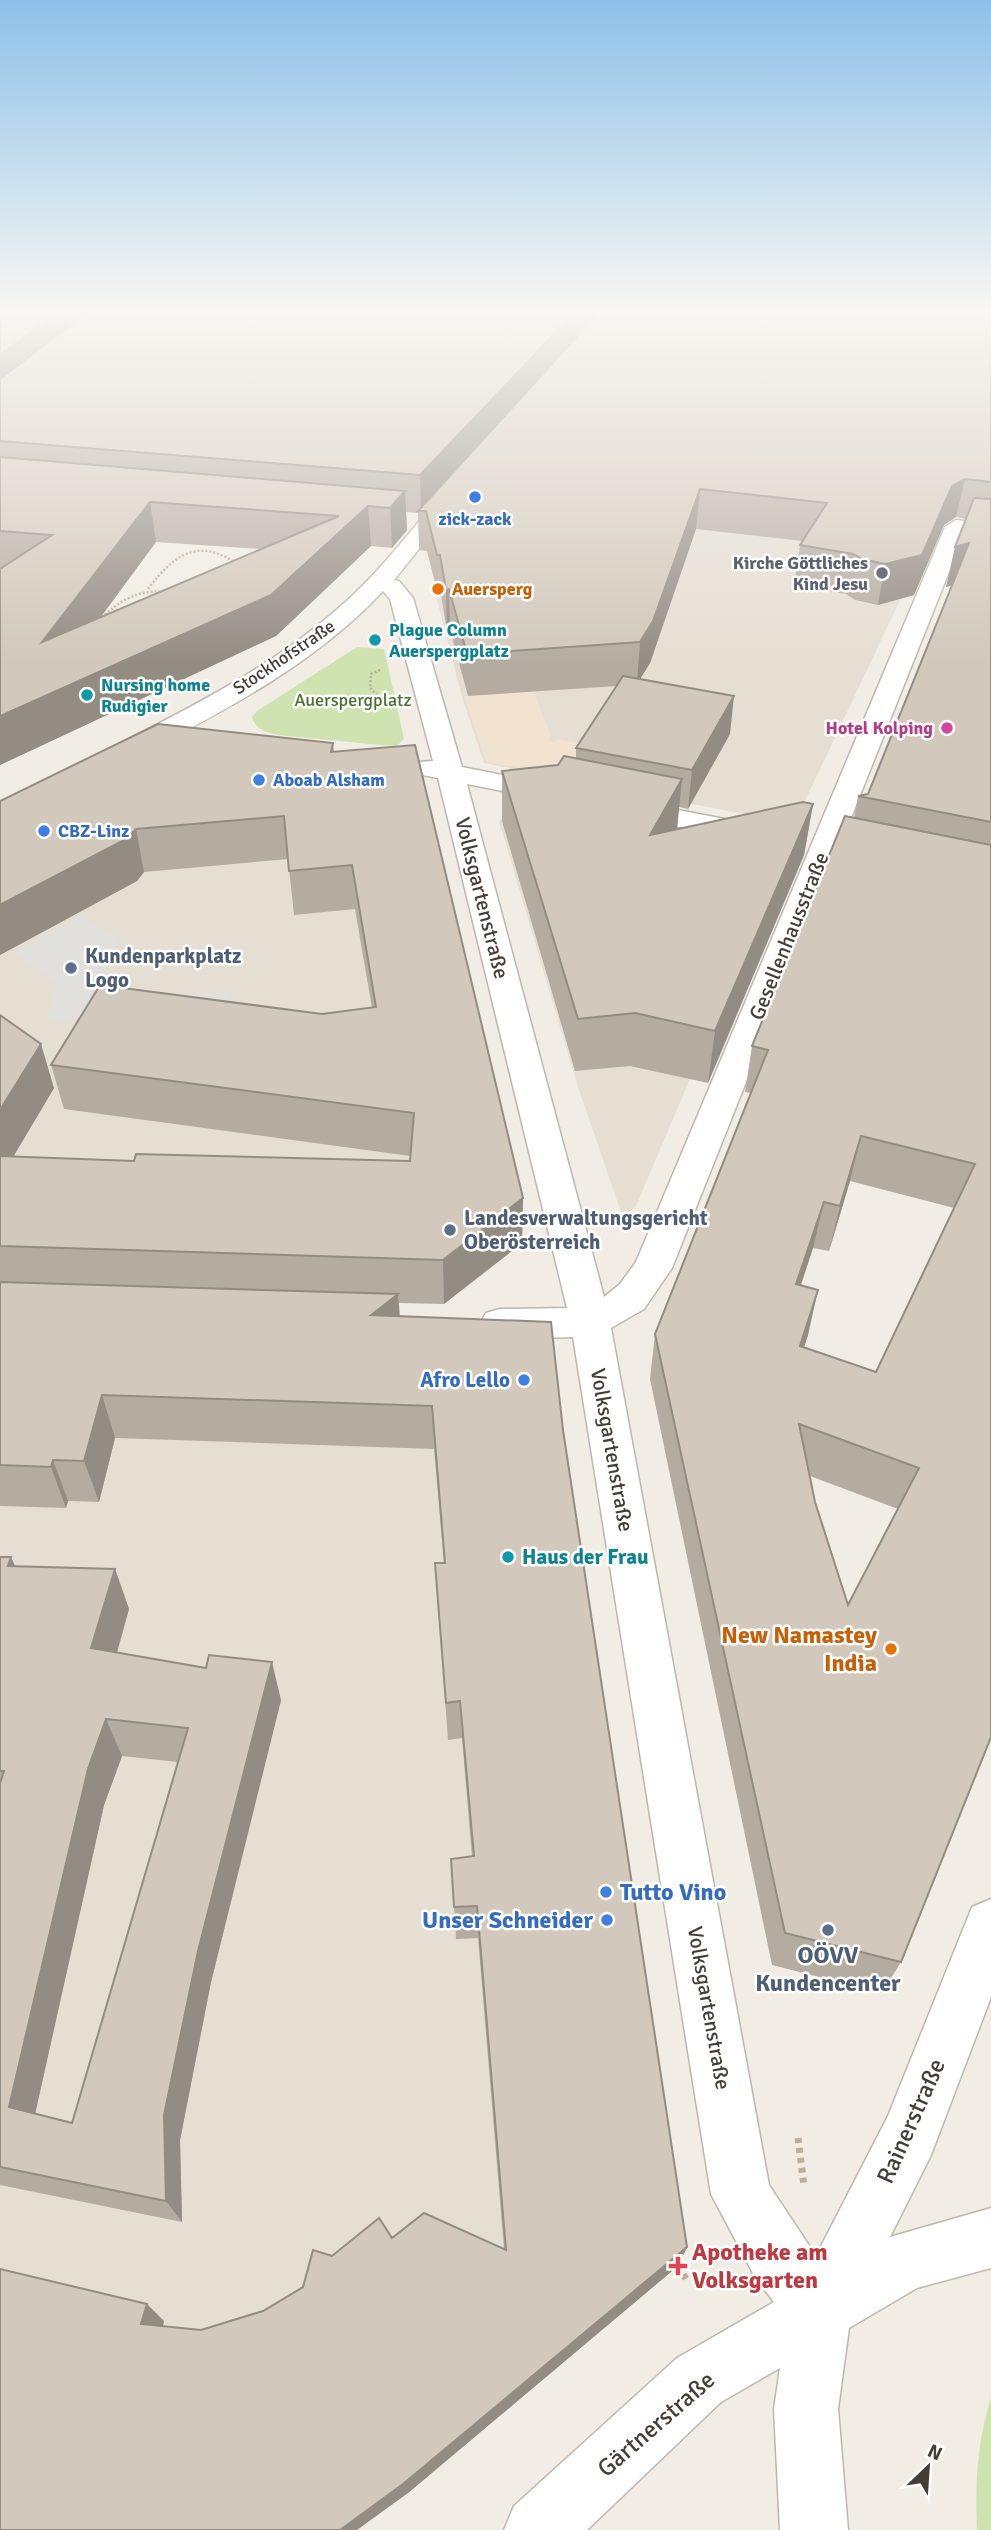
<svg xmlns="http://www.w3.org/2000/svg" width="991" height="2530" font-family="Signika,sans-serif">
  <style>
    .residential { fill: #e5ded3 }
    .commercial { fill: #f2e2d0 }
    .green { fill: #cee3af }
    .parking { fill: #e2e0dd }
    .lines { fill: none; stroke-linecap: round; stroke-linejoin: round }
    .minor-casing { stroke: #bfb7ab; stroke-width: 3 }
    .path-far1 { stroke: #bcaf9a; stroke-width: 2.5; stroke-dasharray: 2 2; stroke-linecap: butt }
    .path { stroke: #bcaf9a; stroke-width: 7; stroke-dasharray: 5 5; stroke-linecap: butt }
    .minor { fill: #fff; fill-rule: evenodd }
    .wall { fill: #b5aca1; fill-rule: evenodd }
    .shaded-wall { fill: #938c83 }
    .building { fill: #d2c8bb; stroke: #938c83; stroke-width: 2; fill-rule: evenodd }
    .shop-dot { fill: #3f7fe0; stroke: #fff; stroke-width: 2.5 }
    .worship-dot { fill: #6b7280; stroke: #fff; stroke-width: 2.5 }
    .food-dot { fill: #e8710a; stroke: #fff; stroke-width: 2.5 }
    .culture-dot { fill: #0f9aa8; stroke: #fff; stroke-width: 2.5 }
    .hotel-dot { fill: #d1479c; stroke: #fff; stroke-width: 2.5 }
    .service-dot { fill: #5c6f8a; stroke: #fff; stroke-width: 2.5 }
    .health-dot { fill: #e0444e; stroke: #fff; stroke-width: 2.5 }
    .labels { text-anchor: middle; stroke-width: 5; stroke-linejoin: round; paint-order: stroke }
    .far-shop-label { font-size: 18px; font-weight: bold; fill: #366cbe; stroke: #fff; text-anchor: start }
    .far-worship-label { font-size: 18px; font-weight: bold; fill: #5b616d; stroke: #fff; text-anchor: end }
    .far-food-label { font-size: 18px; font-weight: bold; fill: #c56008; stroke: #fff; text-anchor: start }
    .far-culture-label { font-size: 18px; font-weight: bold; fill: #0d838f; stroke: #fff; text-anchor: start }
    .far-street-label { font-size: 18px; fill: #433d35; stroke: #fff }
    .far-park-label { font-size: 18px; fill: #49702c; stroke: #fff }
    .far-hotel-label { font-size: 18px; font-weight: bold; fill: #b23c85; stroke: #fff; text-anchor: end }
    .street-label { font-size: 21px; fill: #433d35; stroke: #fff }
    .service-label { font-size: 21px; font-weight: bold; fill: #4e5e75; stroke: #fff; text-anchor: start }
    .shop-label { font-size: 21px; font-weight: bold; fill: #366cbe; stroke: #fff; text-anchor: end }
    .culture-label { font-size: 21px; font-weight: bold; fill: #0d838f; stroke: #fff; text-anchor: start }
    .near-food-label { font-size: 24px; font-weight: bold; fill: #c56008; stroke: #fff; text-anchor: end }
    .near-shop-label { font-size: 24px; font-weight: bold; fill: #366cbe; stroke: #fff; text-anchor: start }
    .near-service-label { font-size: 24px; font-weight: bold; fill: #4e5e75; stroke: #fff }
    .near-street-label { font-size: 24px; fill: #433d35; stroke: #fff }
    .near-health-label { font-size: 24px; font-weight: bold; fill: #be3a42; stroke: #fff; text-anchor: start }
  </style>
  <rect width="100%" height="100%" fill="#f1ede4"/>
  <g class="residential">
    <polygon points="484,481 918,530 901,598 794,824 484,763 462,697 436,596 434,552"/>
    <polygon points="418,787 522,1243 461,1291 0,1272 0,849"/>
    <polygon points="512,808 783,860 636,1206 630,1212 621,1212 578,1087 499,821"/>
    <polygon points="0,1345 549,1366 678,2266 407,2493 357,2530 0,2530"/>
  </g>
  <polygon class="commercial" points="534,691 551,737 548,741 554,742 557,739 599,747 578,780 486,762 464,696"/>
  <g class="green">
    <path d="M357,647l27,2 20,90 -6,6 -7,1 -114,-11c-11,-3 -22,-6 -25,-18l5,-6z"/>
    <path d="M991,2398v132h-14c-2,-46 0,-88 14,-132z"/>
  </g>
  <polygon class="parking" points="80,916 119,940 98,987 177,994 231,992 215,1040 46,1019 58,982 13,953"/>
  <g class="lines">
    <defs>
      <g id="minor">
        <path d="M452,488l11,6 -69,86 5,1 14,17 49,169 101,20 4,6 -4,6 -10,2 -86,-17 137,513 16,-13 16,-22 309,-735 11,-7 35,4v14l-27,-4 -292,734 -28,41 -33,19 158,857 47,71 72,-140 84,-209 19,-8v98l-60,158 -41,82 101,-29v60l-74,20 -68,40 -11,81 10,121h-68l-6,-121 6,-41 -59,34 -134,128h-83l10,-24 163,-148 97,-56 -19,-25 -44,-83 -138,-857 -73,2 -14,-4 -6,-11 6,-11 14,-4 67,-1 -129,-530 -21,-4 -4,-6 4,-6 16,-1 -43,-162 -7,-8c-67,72 -157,119 -244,164h-18l-4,-6 4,-6c77,-39 156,-80 221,-138 39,-34 70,-76 103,-115z"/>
        <polygon points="626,800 756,825 766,828 770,834 766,840 756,843 616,814 612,808 616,802"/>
      </g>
    </defs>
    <use href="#minor" class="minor-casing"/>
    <g class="path-far1">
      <path d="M148,589c25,-33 49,-53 89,-25"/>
      <path d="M99,620c19,-18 38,-31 65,-28"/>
      <polyline points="380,670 371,674 370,688 381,698 389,700"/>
    </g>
    <g class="path">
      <polyline points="798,2138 804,2186"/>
      <polyline points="678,2266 686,2279"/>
    </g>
    <use href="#minor" class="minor"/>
  </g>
  <g class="wall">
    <path d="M0,309h991v1428l-90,225 -19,31 -110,-28 -122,-586 5,-45 96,-241 -6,-1 7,-46 102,-228 4,-22 10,-2 84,-209 -6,2 20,-68 -10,-2 -12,8 -30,70 -36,10 -23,-5 -9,-6 -52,-8 6,-41 3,-4 -107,-12 -46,134 -10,16 90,55 -42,75 -9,-2 -2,22 136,-25 -9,51 -96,228 -78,-17 -55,5 -73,-250v-50l56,-6 18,-7v-10l41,-62 -149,10 -18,-66 -3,1 -6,-36h-3l-11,-44 -8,-1 -1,-37 -12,-1 1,18 -15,18 -21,-2 -95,90 -276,129zM156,542l104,7 -159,68zM850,1181l104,27 -78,164 -72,-25 4,-12 -7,-50 12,-37 16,3zM810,1476l88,33 -50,96 -33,-103z"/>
    <polygon points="333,743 334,752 523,1198 522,1243 444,1304 399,1303 400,1317 563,1430 687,2247 678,2266 408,2493 0,2530 164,2321 163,2326 201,2330 263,2311 303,2287 332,2256 392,2238 504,2249 478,1938 456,1939 451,1859 472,1857 462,1738 448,1740 435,1563 444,1563 434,1449 115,1438 99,1502 68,1501 66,1508 0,1506 0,1015 54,1088 13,1157 134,1161 410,1161 410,1156 64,1109 51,1065 322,1014 372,1008 355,909 294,915 288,859 144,872 137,881 0,955 0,801"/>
    <path d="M0,1557h11l4,10 100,2 14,40 -12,44 164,47 -70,282 -31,158 2,82 -182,-37zM122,1756l56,6 -106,361 -37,-9 69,-309z"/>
  </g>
  <g class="shaded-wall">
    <polygon points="63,309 114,309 0,397 0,355"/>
    <polygon points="578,309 608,309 421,511 420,475"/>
    <polygon points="965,479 956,517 944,525 914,595 878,605 885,564 952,486"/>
    <polygon points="700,489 696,529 650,663 637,684 640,642"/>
    <polygon points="405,491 407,530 392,548 390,508"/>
    <polygon points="150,502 156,542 51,684 42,642"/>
    <polygon points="368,506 371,546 276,636 0,765 0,716"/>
    <polygon points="969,543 959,583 946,587 955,547"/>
    <polygon points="449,589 450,630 447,631 446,590"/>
    <polygon points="734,696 730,734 688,809 692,770"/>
    <polygon points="682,779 677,829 650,835"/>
    <polygon points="813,804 804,855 708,1083 715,1031"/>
    <polygon points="136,829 144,872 137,881 0,955 0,905"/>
    <polygon points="41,1044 54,1088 0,1179 0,1110"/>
    <polygon points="861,1136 850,1181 829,1251 840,1206"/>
    <polygon points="523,1198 522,1243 444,1304 443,1260"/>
    <polygon points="824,1202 813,1248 786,1329 796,1284"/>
    <polygon points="818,1290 808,1335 790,1391 800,1346"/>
    <polygon points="398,1294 401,1338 371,1315"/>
    <polygon points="102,1395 115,1438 99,1502 84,1461"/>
    <polygon points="53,1460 68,1501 66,1508 51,1467"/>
    <polygon points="11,1557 29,1597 8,1566"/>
    <polygon points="115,1569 129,1609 107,1687 91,1648"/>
    <polygon points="272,1662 281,1700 211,1982 180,2140 182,2222 166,2201 164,2115 198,1951"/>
    <polygon points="106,1719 122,1756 104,1805 31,2132 9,2107 88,1769"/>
    <polygon points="687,2247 678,2266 408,2493 357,2530 340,2530"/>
    <polygon points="147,2304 164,2321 159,2340 141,2324"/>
  </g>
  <g class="building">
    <polygon points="0,309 63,309 0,355"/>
    <polygon points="92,309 578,309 420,475 0,441 0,379"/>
    <polygon points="602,309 991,309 991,482 965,479 952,486 922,555 885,564 862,559 853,554 800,545 827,503 700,489 653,621 640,642 467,654 449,589 446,590 440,555 437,555 426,511 418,511"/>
    <path d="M0,457l405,34 -15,17 -22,-2 -97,89 -271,121v-147l52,-34 -52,-4zM150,502l189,14 -297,126z"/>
    <polygon points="974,498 991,499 991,822 858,796 868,794 969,543 955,547"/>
    <polygon points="623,676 734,696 692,770 576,748"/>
    <polygon points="158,724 333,743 331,752 415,745 523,1198 443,1260 0,1246 0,1156 134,1161 136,1154 410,1161 414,1113 51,1065 100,985 322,1014 376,1007 352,865 289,871 284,816 136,829 128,838 0,905 0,801"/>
    <polygon points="564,756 682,779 650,835 803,802 813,804 715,1031 635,1013 578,1019 502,771 558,765"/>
    <path d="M845,816l146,29v892l-90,225 -116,-29 -130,-599 113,-284 -16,-4zM861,1136l114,28 -99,208 -76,-26 18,-56 -22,-6 28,-82 16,4zM799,1424l120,44 -71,137 -33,-103z"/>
    <polygon points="0,1015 41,1044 0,1110"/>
    <polygon points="0,1282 398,1294 371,1315 551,1322 563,1430 687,2247 403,2484 340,2530 0,2530 0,2269 147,2304 141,2324 201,2330 263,2311 303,2287 313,2250 332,2256 379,2218 392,2238 424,2213 506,2250 477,1906 454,1907 451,1859 474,1856 460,1701 446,1703 435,1563 445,1563 432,1406 102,1395 84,1461 53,1460 51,1467 0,1465"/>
    <path d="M0,1557h11l-3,9 107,3 -24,79 115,20 3,-13 63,7 -74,289 -34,164 2,86 -166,-34v-384l4,-12h-4zM106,1719l82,9 -116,395 -63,-16 79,-338z"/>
  </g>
  <linearGradient id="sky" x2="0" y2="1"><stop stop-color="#8dc0e9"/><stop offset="0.47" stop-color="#f9f7f3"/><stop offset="1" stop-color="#f9f7f3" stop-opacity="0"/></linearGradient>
  <rect width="991" height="663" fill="url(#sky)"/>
  <g class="shop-dot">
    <circle cx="475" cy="497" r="7"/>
    <circle cx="259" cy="780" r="7"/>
    <circle cx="44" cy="831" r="7"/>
    <circle cx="524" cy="1380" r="7"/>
    <circle cx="606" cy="1892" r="7"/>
    <circle cx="607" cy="1920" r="7"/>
  </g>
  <circle class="worship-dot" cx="882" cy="573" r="7"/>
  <g class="food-dot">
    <circle cx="438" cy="589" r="7"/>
    <circle cx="891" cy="1649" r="7"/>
  </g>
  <g class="culture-dot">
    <circle cx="375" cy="640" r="7"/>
    <circle cx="87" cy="695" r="7"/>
    <circle cx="508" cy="1557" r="7"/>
  </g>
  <circle class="hotel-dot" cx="947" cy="728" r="7"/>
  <g class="service-dot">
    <circle cx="71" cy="968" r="7"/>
    <circle cx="450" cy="1230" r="7"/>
    <circle cx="828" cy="1930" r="7"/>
  </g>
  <path class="health-dot" d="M674.5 2255.5h7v7h7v7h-7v7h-7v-7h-7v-7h7z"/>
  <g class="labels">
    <g class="far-shop-label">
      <text x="475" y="525" text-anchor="middle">zick-zack</text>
      <text x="273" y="786">Aboab Alsham</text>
      <text x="58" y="837">CBZ-Linz</text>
    </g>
    <g class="far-worship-label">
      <text x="868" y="569">Kirche Göttliches<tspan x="868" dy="21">Kind Jesu</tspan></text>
    </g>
    <g class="far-food-label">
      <text x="452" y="595">Auersperg</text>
    </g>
    <g class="far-culture-label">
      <text x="389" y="636">Plague Column<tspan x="389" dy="21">Auerspergplatz</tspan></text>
      <text x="101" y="691">Nursing home<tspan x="101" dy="21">Rudigier</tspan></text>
    </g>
    <g class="far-street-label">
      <text transform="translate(284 657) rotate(-34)" y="6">Stockhofstraße</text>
    </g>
    <g class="far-park-label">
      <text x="353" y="706">Auerspergplatz</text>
    </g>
    <g class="far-hotel-label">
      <text x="933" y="734">Hotel Kolping</text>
    </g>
    <g class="street-label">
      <text transform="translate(482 898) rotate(76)" y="7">Volksgartenstraße</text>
      <text transform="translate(789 936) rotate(-68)" y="7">Gesellenhausstraße</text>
      <text transform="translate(612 1450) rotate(80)" y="7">Volksgartenstraße</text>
      <text transform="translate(709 2008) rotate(80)" y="7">Volksgartenstraße</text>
    </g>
    <g class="service-label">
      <text x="85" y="963">Kundenparkplatz<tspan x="85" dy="24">Logo</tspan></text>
      <text x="464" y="1225">Landesverwaltungsgericht<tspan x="464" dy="24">Oberösterreich</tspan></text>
    </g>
    <g class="shop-label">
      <text x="510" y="1387">Afro Lello</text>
    </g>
    <g class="culture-label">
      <text x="522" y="1564">Haus der Frau</text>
    </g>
    <g class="near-food-label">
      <text x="877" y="1643">New Namastey<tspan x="877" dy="28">India</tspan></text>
    </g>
    <g class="near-shop-label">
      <text x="620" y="1900">Tutto Vino</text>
      <text x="593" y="1928" text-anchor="end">Unser Schneider</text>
    </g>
    <g class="near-service-label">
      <text x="828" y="1963">OÖVV<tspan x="828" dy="28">Kundencenter</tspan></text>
    </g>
    <g class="near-street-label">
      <text transform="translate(911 2121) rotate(-66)" y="8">Rainerstraße</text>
      <text transform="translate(656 2424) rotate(-41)" y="8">Gärtnerstraße</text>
    </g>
    <g class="near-health-label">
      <text x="692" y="2260">Apotheke am<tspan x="692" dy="28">Volksgarten</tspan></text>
    </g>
  </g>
  <g transform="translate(928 2467) rotate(25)" stroke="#ffffff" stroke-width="5" paint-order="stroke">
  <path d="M0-5L12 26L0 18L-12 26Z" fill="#433d35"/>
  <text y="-10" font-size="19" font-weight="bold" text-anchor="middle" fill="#433d35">N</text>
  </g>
</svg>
